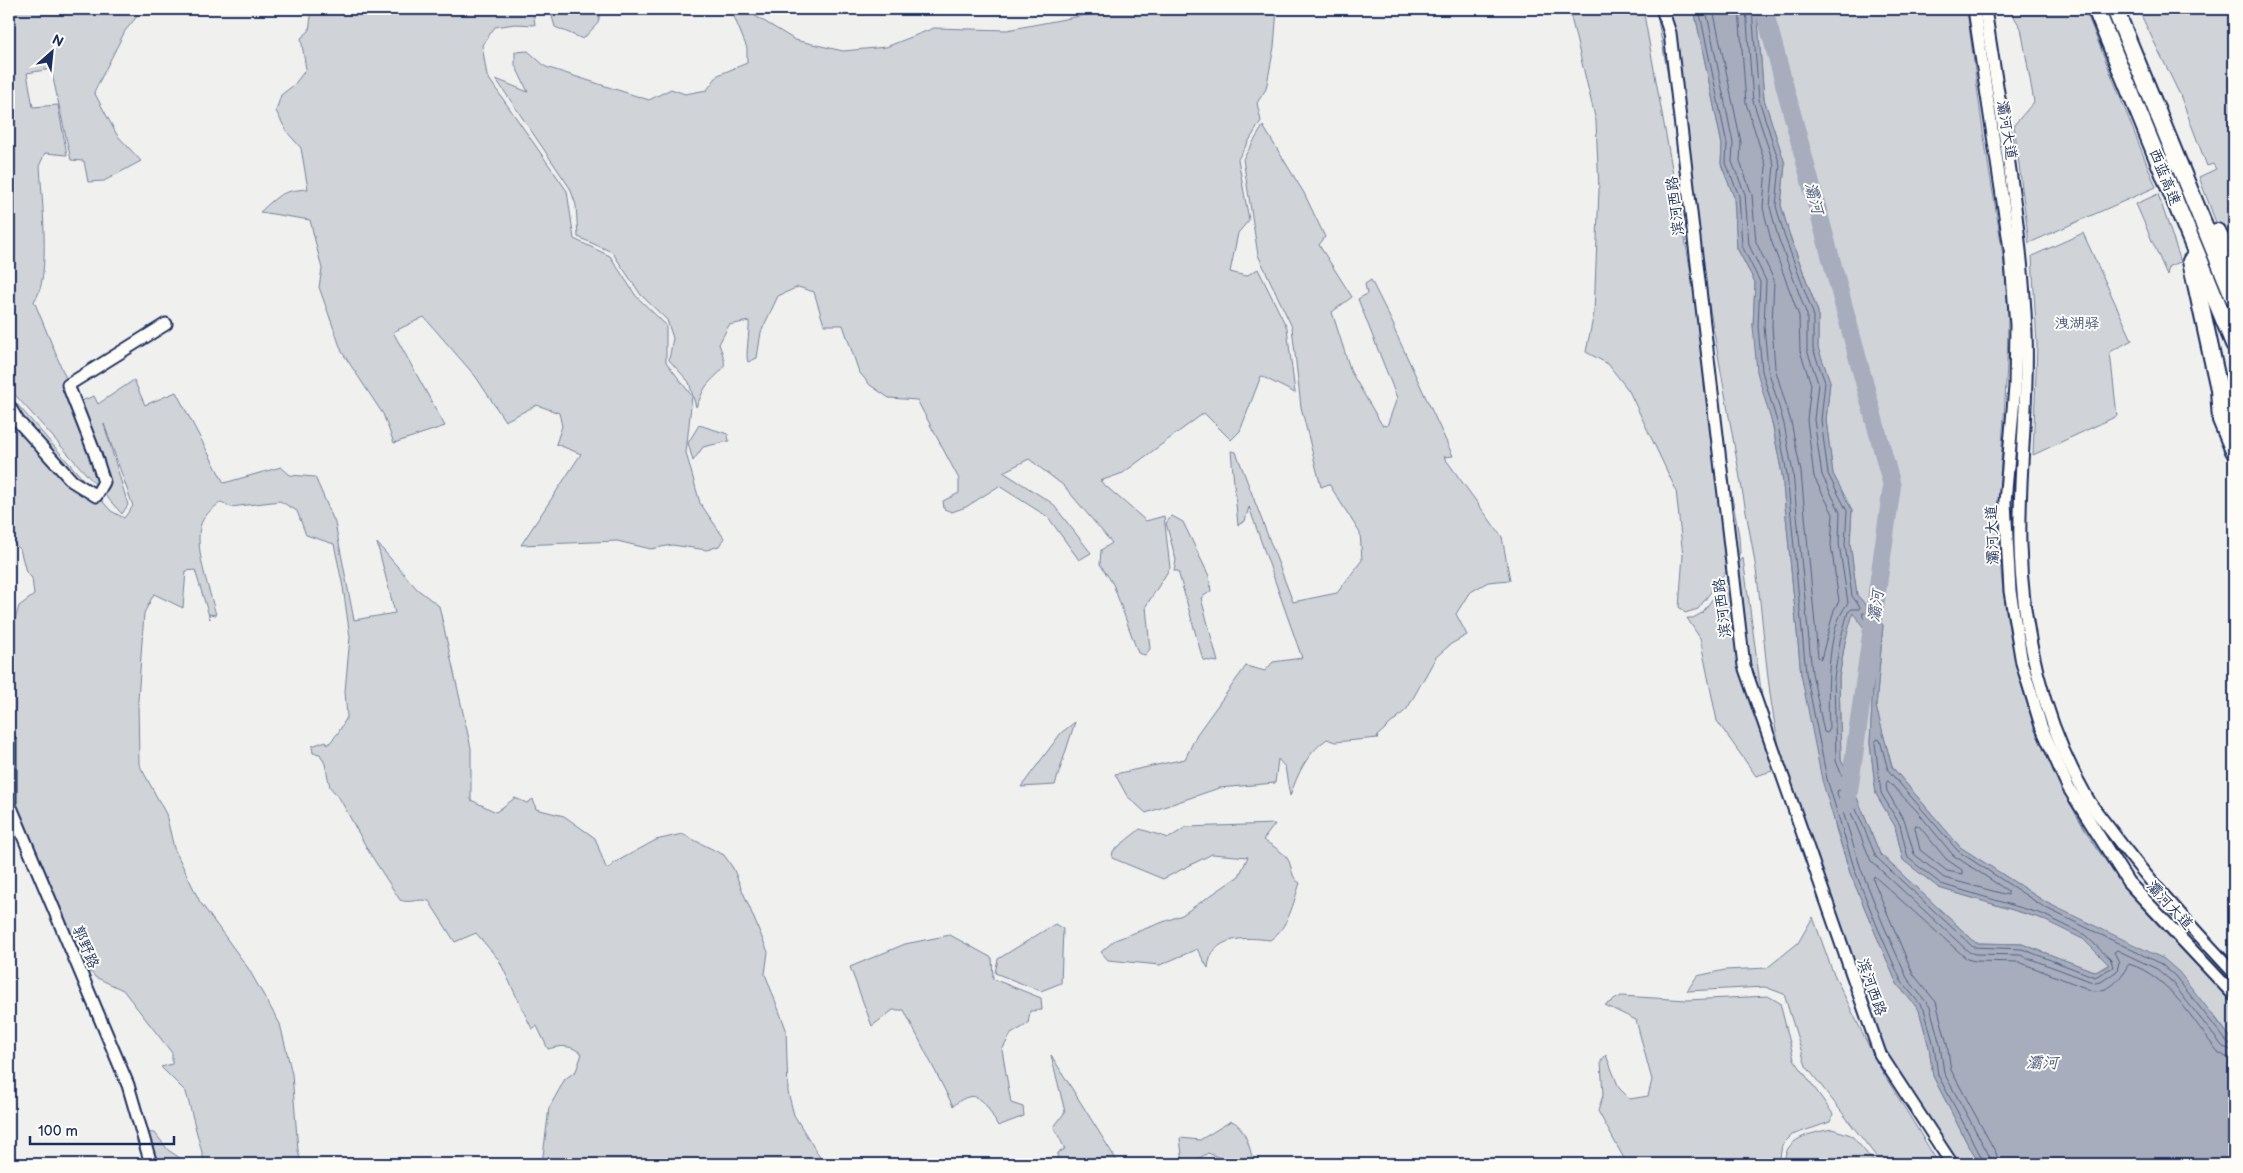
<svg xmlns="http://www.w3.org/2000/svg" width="2243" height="1173" font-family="'Balsamiq Sans','LXGW WenKai TC',sans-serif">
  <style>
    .green { fill: #d0d3d8; stroke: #76819b }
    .water { fill: #a7adbd; stroke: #6f7b97; fill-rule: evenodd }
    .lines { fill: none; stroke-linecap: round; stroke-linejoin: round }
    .shore { stroke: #536184; stroke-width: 1 }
    .river { stroke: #a7adbd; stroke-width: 18 }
    .minor-casing { stroke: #1b2f5e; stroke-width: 15 }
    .highway-casing { stroke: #1b2f5e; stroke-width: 20 }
    .minor { stroke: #fdfcf7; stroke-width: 11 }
    .highway { stroke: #fdfcf7; stroke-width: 16 }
    .labels { text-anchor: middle; stroke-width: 4; stroke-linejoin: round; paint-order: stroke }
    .street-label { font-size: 15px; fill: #1b2f5e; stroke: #fdfcf7 }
    .park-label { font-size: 15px; fill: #48587c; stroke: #fdfcf7 }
    .water-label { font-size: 16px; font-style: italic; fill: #4c5b7f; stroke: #fdfcf7 }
  </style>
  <rect width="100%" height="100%" fill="#f0f0ee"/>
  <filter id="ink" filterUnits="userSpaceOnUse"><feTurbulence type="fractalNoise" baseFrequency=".02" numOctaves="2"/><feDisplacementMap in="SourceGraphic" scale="10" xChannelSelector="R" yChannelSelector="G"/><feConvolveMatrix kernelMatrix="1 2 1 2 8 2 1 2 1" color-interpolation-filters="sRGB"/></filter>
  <g filter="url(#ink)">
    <g class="green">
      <path d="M9,9h134l-18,22 -31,61 23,43 24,26 -37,20 -16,1 -4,-21 -13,-1 -20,-91 -24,4 6,34 25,-2 9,50 -22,-2 -5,11c1,28 12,118 -6,137l42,102 18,-7 4,8 36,-24 11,25 31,-13 48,91 57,-16 9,8 25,2 20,46 19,97 41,-7 -18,-70 40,46 22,17 32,142v52l25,12 19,-14 12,5 6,-4 3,10 28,7 31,22 11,30 5,-1 3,-4 42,-23 26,-6 42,21 9,13 35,84 -3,22 21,55 2,63 6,23 30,49h-282l7,-56 16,-29 11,-8 6,-17c-11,-9 -20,-9 -34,-5l-11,-23 -5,3 -33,-69 -23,-27 -21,9 -26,-41c-11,-3 -19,3 -29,-1l-31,-48 -29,-53 -10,-12 -5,-23 -5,-10 -7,-1 -1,-7 14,-5 2,4 10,-12 9,-16 -2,-26 5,-54 -7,-50 -9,-43 -28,-9 -9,-24 -17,-10 -49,6 -10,-5c-9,7 -19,14 -21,26 -5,24 10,63 16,87l-7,-1 1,5 -15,-49 -9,1 -3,37 -29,-14 -10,19 -6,87 1,64 27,50 8,34 26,54 48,66 32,56 12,50 6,76 3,14h-96l-19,-72 -25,-25 11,-3v-11l-49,-63 -28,-13 -4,-5 -9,4 -73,-169v-167l10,-34 15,-11 -2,-17 -6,-6 -6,-23 -11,-11v-143l102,116 13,7 9,-12 -29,-82 24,81 -6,9 -113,-126z"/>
      <path d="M312,9h221l2,16 -20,-1 -20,3 -13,18 5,31 80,115 7,48 36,17 26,40 30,29v37l26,34 -6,57 14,50 24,35 -5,8 -12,4 -35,-5 -21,4 -34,-8 -96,4 60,-91 -25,-10 6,-18 -3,-13 -22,-8 -32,16 -29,-44 -52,-60 -31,15 52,94 -51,17 -11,-29 -41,-62 -23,-65 3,-18 -12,-49 -50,-8c20,-18 21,-21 48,-23l-7,-41 -14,-16 -11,-21 5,-16 13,-10 12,-16 -5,-31 8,-7z"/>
      <polygon points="550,9 584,9 592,11 601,9 598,23 583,39 555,27"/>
      <path d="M731,9h13l51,31 48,11 43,-4 48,-19 73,2 100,-19 -1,-2h171l-3,38 -8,42 -9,14 4,18 -23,38 11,61 -11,13 -8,39 16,4 12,-7 29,59 8,65 -34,-17 -21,55 -9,9 -27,-27 -81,60 -23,8 46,40 18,-5 6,52 -24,38 4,43 -5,6 -7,-2 -25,-69 -13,-20 1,-14 11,-7 -48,-57 -35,-27 -26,13 49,31 39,50 -12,7 -31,-43 -49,-31 -33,21 -14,5 -8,-3 -1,-8 16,-8v-14l-42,-79 -28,-2 -19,-13 -11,-13 -16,-47h-19l-10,-33 -16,-5 -20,9 -17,36 -4,26 -9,4c-3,-6 2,-30 1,-41l-20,4 -10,19c10,27 6,21 -12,41 -5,6 -7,15 -11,22l-7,-25 -20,-22 4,-22 -6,-18 -26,-25 -29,-43 -34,-15 -2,-32 -6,-17 -74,-109 32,13 -13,-27v-13l13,-1 18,16 103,33 22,-11 14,5 22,-4 11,-15 29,-12v-15z"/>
      <polygon points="1569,9 1643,9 1739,536 1740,553 1698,609 1685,613 1679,607 1683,556 1676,490 1629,391 1608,364 1586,352 1594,313 1599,190 1596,121"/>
      <path d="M1656,9h38l28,136 -1,19 13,33 3,51 18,34 -2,44 29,148 19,200 35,155 14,44 47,111 22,26 10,37 4,29 34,67 14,21h-26c-90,-128 -152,-285 -180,-439 -11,-59 -12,-121 -23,-180 -32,-179 -64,-358 -96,-536z"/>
      <path d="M1757,9h210c7,53 13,107 22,160 8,49 18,99 19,149 0,72 -9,143 -10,215 0,16 3,32 4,48 11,104 48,204 110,289 35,49 82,90 122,135v37l-21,-28 -110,-83 -56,-28 -87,-56 -68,-80 -16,-60 7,-82 -26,-30 -7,-52 2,-33 -19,-36 -7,-54 4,-38 -12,-34v-36l-29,-79 -8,-28 4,-41 -21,-65z"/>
      <polygon points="2009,9 2085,9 2156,187 2029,243 2014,125 2034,102 2021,28"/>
      <polygon points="2141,9 2234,9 2234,263 2227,252 2199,177 2216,169 2213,164 2207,166 2180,95 2141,15"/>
      <path d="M1263,126l41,67 21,44 -6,8 33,52 -20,15 19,60 31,53 5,1 10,-28 -39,-99 9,-5 -2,-10 6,-4 23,46v3l59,127 -9,1 58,80 8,43 -22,2 -19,11 -13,21 11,21 -16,9 -15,13 -29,52 -30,27 1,2 -43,4 -8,-3c-20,14 -29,34 -37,57l-5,-29 -7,-8 -3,24 -56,5 -73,25 -19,-17 -12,-22 70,-15 12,-25 49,-68 19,5 8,-9 29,-4 -53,-151 -4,14 -7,4 -7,-74 5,1 57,150 44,-9 25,-33 -2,-27 -31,-49 -8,3 -20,-80 -9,-80 -34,-72 -15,-96z"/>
      <polygon points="2158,194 2181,262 2169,266 2167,275 2136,204"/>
      <polygon points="2083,233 2132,340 2110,352 2117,416 2033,455 2037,345 2032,256"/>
      <polygon points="699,425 728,434 729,441 703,447 693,461 688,443"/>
      <polygon points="1172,516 1183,522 1209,576 1211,591 1201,598 1218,662 1203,660 1178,571 1174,571 1176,560 1166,523"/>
      <polygon points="1743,558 1772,771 1756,776 1717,721 1700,638 1687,618 1693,618 1702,613"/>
      <polygon points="1853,612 1875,643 1870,743 1876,794 1895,826 1903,860 1939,888 2040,918 2083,939 2109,964 2096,972 2022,944 1976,943 1880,854 1841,759 1839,678 1845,642"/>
      <polygon points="1075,722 1055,785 1021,787 1061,733"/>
      <path d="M1275,824l-12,16c8,5 18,10 24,18 6,8 3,20 13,25 -7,20 -11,44 -30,57 -25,-3 -59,-5 -62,28l-11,-19 -37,16 -52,-5 -7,-8 14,-12 67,-25 57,-39 9,-19 -36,-3 -49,25 -51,-21 1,-7 27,-22 29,9 17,-11z"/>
      <polygon points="1813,917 1832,970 1877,1063 1939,1164 1882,1164 1806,1066 1784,994 1765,987 1687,991 1697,976 1725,970 1767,968 1798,943"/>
      <polygon points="1055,924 1063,929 1061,983 1041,991 995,973 998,959"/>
      <path d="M950,935l42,23 1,21 48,19 1,12 -12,1 -2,13 -17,10 -9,16 9,53 12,4 1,9 -26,10c-12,-22 -20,-42 -45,-20l-49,-96h-11l-21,16 -22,-59 55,-23z"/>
      <polygon points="1621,996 1687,1000 1768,996 1780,1003 1794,1059 1833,1114 1830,1122 1792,1135 1782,1145 1779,1164 1627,1164 1598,1111 1603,1095 1601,1061 1606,1055 1619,1088 1630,1099 1648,1096 1652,1080 1636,1020 1605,1005"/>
      <polygon points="1051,1055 1119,1164 1056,1164 1058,1153 1065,1149 1054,1127 1065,1112"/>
      <path d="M1231,1121c13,3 21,31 22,43h-28l-5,-6 -12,-5 -19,11h-6l-3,-26 20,2z"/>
      <path d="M1832,1129l19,6 25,29h-91c-3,-26 27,-31 47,-35z"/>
      <polygon points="141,1132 155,1133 168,1150 189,1164 152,1164"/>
    </g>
    <path class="water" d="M1694,9h63l7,90 21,65 -4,41 8,29 29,78v36l12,33 -4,39 7,54 19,36 -2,33 7,52 26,30 -7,82 16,60 68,80 87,56 117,56 15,13 55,70v122h-253l-14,-21 -34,-67 -4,-29 -10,-37 -22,-26 -24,-56 -23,-55 -28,-93 -21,-106 -19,-200 -9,-47 -16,-55 -4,-46 2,-44 -18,-34 -3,-51 -13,-33 1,-19zM1853,613l22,30 -5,100 6,51 19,32 8,34 36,28 101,30 43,21 26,26 -13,7 -74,-28 -46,-1 -96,-89 -39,-95 -2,-81 6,-36z"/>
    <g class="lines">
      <g class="shore">
        <polyline points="1699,9 1727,144 1726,163 1739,196 1742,246 1760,282 1758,326 1762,371 1778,425 1787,474 1806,673 1827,779 1855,871 1877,926 1901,981 1924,1009 1934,1046 1938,1075 1985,1164"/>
        <path d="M1706,9l27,134 -1,19 13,32 4,51 17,36 -2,45 4,43 16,55 9,49 19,200 12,59 3,1 2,-2c-1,-35 -4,-101 19,-128l-9,-59 1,-32 -18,-37 -8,-55 4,-37 -11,-33v-35l-29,-78 -8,-30 4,-42 -21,-64 -7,-92"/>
        <polyline points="1713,9 1741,142 1740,161 1752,195 1756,242 1774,280 1772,326 1775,368 1791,422 1801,472 1818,657 1821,659 1834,610 1839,601 1831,545 1833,514 1814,477 1807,420 1811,384 1800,351 1799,316 1771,240 1763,208 1766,166 1746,103 1739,9"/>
        <polyline points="1752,9 1759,100 1780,165 1776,206 1784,235 1813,313 1813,349 1825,382 1821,420 1828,474 1847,511 1845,544 1852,596 1860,607 1859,609 1852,609 1848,612 1840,641 1834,678 1836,761 1876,857 1973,947 2022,949 2095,977 2113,967 2111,960 2085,935 2042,914 1941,884 1908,858 1900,825 1881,793 1875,743 1877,739 1880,740 1888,770 1958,851 2044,907 2161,964 2175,976 2228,1043 2234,1045"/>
        <polygon points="1863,613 1866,613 1878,626 1877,632 1873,632 1863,617"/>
        <polygon points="1888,781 1916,810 1953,855 2008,891 2008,895 1944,878 1914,854 1905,822 1887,791 1886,784"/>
        <polygon points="1916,825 1919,826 1946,859 1962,870 1962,874 1947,871 1920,850 1915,828"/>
        <polyline points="1991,1164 1990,1157 1944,1073 1940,1045 1930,1007 1907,978 1883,924 1861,869 1837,793 1838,790 1842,791 1871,861 1969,952 1975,954 2020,955 2095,983 2101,982 2117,971 2119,962 2114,952 2117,950 2157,969 2170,980 2223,1047 2234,1051"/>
        <path d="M1999,1164l-3,-11 -45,-83 -4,-26 -11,-42 -23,-28 -40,-95 1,-3 93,83 8,2 44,1 74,29c20,0 27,-13 36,-27 42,13 63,57 90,89l7,4 8,1"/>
      </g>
      <polyline class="river" points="1764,9 1892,486 1847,805"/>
      <defs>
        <g id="minor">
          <polyline points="1662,9 1670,33 1744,666 1880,1054 1952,1164"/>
          <polyline points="1974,9 2010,249 2016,325 2015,387 2005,502 2010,591 2022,663 2041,726 2068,787 2128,882 2234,995"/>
          <path d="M1985,9c16,107 37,215 41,324 3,71 -8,141 -6,212 2,85 23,175 65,249 7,14 18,26 27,38 37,50 80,95 122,141"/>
          <polyline points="9,406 18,421 72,481 96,496 104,482 95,454 68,385 166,324"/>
          <polyline points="9,740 10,741 10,805 128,1085 151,1164"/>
        </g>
        <g id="highway">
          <polyline points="2096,9 2234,344"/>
          <polyline points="2115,9 2234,298"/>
          <polyline points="2217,232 2234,263"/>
          <polyline points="2191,261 2219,389 2221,420 2234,451"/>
        </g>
      </defs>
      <use href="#minor" class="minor-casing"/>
      <use href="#highway" class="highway-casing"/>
      <use href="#minor" class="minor"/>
      <use href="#highway" class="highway"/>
    </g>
  </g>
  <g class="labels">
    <g class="street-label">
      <text transform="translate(2007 130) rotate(81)" y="5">灞河大道</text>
      <text transform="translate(2165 177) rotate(68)" y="5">西蓝高速</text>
      <text transform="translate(1675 206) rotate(-97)" y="5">滨河西路</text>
      <text transform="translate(1992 535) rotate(-92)" y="5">灞河大道</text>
      <text transform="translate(1722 608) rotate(-97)" y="5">滨河西路</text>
      <text transform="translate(2170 905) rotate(47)" y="5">灞河大道</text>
      <text transform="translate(86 947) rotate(67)" y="5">郭野路</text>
      <text transform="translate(1872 987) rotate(71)" y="5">滨河西路</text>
    </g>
    <g class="park-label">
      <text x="2077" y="328">洩湖驿</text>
    </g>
    <g class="water-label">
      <text transform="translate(1815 198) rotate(75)" y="6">灞河</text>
      <text transform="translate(1875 606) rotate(-82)" y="6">灞河</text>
      <text x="2042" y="1068">灞河</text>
    </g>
  </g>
  <rect width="2243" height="1173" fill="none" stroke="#fdfcf7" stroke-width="30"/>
  <rect x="15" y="15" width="2213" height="1143" fill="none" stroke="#1b2f5e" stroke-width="2" filter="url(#ink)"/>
  <g transform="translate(52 52) rotate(27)" stroke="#fdfcf7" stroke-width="4" paint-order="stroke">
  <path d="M0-4L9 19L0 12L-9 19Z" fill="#1b2f5e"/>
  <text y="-8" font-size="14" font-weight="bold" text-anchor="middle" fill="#1b2f5e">N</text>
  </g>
  <path d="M30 1136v8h144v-8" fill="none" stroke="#1b2f5e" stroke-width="2.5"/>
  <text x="38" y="1136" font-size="15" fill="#1b2f5e" stroke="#fdfcf7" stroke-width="4" paint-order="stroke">100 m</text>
</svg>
